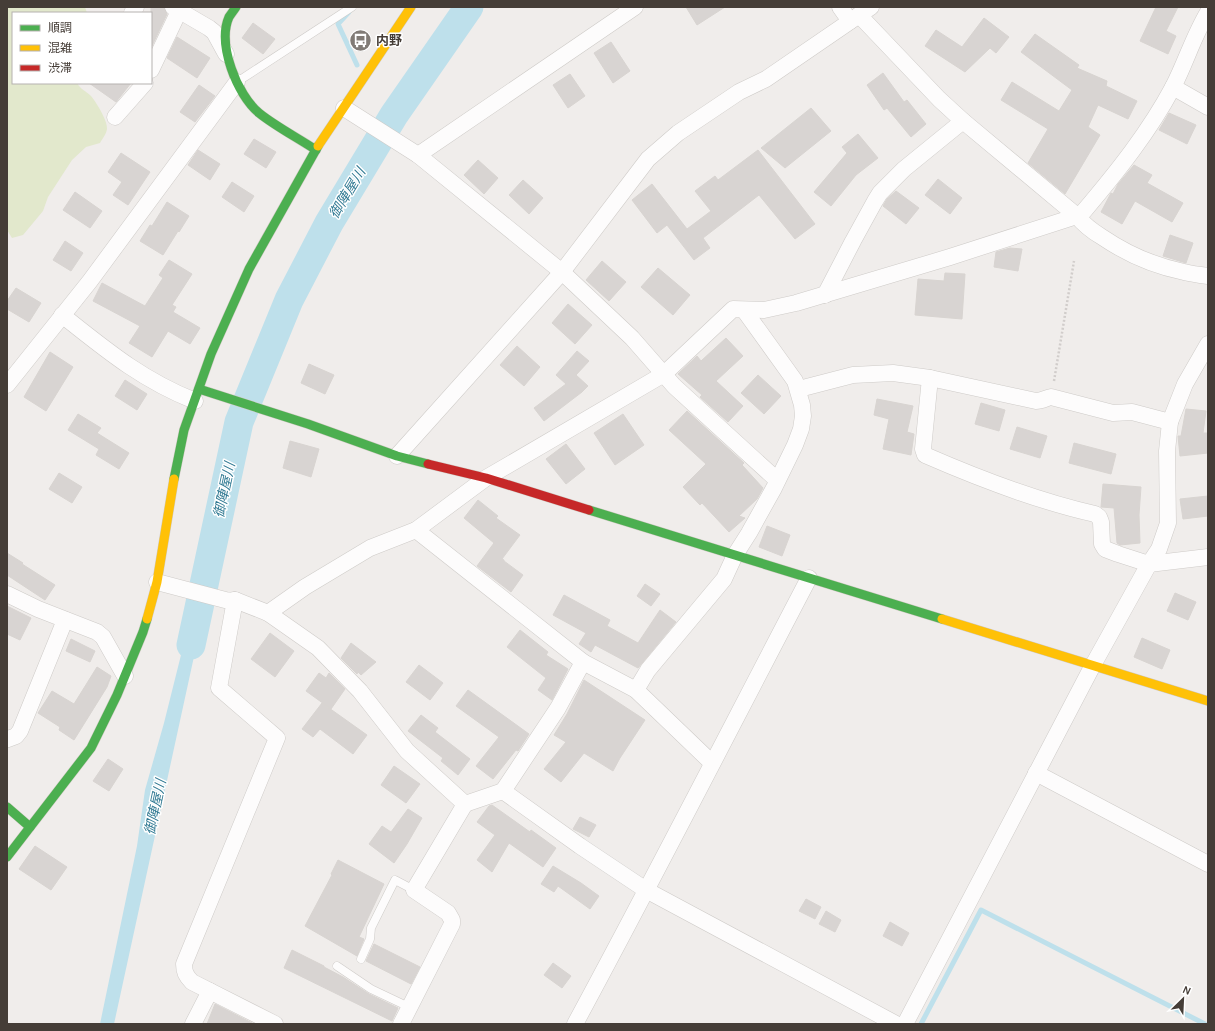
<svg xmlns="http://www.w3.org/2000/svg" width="1215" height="1031" font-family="Karla,'Noto Sans JP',sans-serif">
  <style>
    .green { fill: #e2e8cc }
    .water { fill: #bee0eb }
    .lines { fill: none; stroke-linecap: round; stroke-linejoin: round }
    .stream { stroke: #bee0eb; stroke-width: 5 }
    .river { stroke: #bee0eb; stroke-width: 29 }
    .building { fill: #d8d4d2; stroke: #d8d4d1 }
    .lane-casing { stroke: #cecbc8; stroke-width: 9 }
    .street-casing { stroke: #cecbc8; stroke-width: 17 }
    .fast-casing { stroke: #d0cac3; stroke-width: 10 }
    .slow-casing { stroke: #d0cac3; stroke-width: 10 }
    .jam-casing { stroke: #d0cac3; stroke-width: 10 }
    .path { stroke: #d1cdcb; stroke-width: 2.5; stroke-dasharray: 2 2; stroke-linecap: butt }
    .lane { stroke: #fdfcfc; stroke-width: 8 }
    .street { stroke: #fdfcfc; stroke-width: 16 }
    .fast { stroke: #4caf50; stroke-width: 9 }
    .slow { stroke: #ffc107; stroke-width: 9 }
    .jam { stroke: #c62828; stroke-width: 9 }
    .labels { text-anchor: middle; stroke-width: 3; stroke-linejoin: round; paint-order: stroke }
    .poi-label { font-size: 13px; font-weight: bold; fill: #453d37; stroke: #fff; text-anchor: start }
    .water-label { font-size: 14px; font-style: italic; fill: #317a93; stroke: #fff }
  </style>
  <rect width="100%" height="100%" fill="#f0edeb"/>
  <path class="green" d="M7,7h78l2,6h-74v70h64c3,6 9,8 14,13 5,6 17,25 16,33 -1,6 -5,10 -7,14l-14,4 -14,13 -24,37 -5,14 -20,24 -11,3 -5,-8z"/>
  <polygon class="water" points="205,606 114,1024 100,1024 137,846 145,790 164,723 193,607"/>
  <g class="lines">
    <g class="stream">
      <polyline points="349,12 338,24 357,65"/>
      <polyline points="921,1024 981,910 1205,1024"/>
    </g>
    <polyline class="river" points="191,645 239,422 289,300 329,223 394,115 469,7"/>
  </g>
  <g class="building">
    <polygon points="151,7 164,7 167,14 151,48"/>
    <polygon points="686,7 725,7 697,25"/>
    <polygon points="1156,7 1178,7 1166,31 1176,36 1168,54 1140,41"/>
    <polygon points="984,18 1009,37 996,53 990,48 965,72 925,46 936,30 962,47"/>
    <polygon points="253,23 275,39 263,54 242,38"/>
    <polygon points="1035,34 1079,65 1077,68 1107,81 1106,86 1137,101 1128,119 1098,105 1088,127 1100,135 1065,194 1028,163 1048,129 1001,100 1012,82 1059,111 1072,90 1021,52"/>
    <polygon points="177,37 210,58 197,78 167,58"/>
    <polygon points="611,42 630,71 613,83 594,53"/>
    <polygon points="883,73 904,102 907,100 926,124 911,137 887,108 884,110 867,85"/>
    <polygon points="570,74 585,96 568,108 553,85"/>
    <polygon points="89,83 131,83 116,102"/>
    <polygon points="199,85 215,96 195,122 180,112"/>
    <polygon points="811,108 831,131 785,168 761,148"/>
    <polygon points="1169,113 1196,125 1187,144 1159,130"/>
    <polygon points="858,134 878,158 856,175 831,206 814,192 847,153 842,147"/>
    <polygon points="254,139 276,152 266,168 244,154"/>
    <polygon points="198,150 220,164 210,180 188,165"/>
    <polygon points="758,150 815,224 795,239 759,195 703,238 710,248 694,260 667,225 657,233 632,200 652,184 687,229 711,211 695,191 715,176 718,180"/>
    <polygon points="121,153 150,172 128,205 113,195 122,182 108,172"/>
    <polygon points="478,160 498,178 484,194 464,175"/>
    <polygon points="1134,165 1152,175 1147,183 1183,203 1172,222 1135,201 1122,224 1101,212 1111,193 1113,194 1118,184"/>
    <polygon points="938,179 962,198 950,214 925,195"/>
    <polygon points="523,180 543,198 529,214 509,195"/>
    <polygon points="232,182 254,196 244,212 222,197"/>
    <polygon points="896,191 919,208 906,224 883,206 887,199"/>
    <polygon points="75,192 102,211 90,228 63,210"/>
    <polygon points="167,202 189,216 179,232 178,231 163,255 140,241 150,225 152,226"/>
    <polygon points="1170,235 1193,243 1186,263 1163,256"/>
    <polygon points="65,241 83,253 71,271 53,260"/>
    <polygon points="1010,248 1022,249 1018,271 994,267 996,252"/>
    <polygon points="169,260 192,274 172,305 176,307 173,312 200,328 190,344 168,331 152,357 129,343 140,326 93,301 102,283 145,306 163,278 159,275"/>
    <polygon points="602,261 626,282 609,301 586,280"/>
    <polygon points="658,268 690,295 673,315 641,287"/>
    <polygon points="945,273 965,274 962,319 915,315 918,279 944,281"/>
    <polygon points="16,288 41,303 29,322 7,309 7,301"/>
    <polygon points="568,304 592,325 575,344 552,323"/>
    <polygon points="726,338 743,356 716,381 743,406 728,422 700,397 702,395 678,374 697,356 701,361"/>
    <polygon points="517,346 540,367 524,386 500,365"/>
    <polygon points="577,351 589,361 576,375 588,386 582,392 544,421 534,408 566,384 556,375"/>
    <polygon points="50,352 73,367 46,411 24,397"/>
    <polygon points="309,364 334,375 325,394 301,383"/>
    <polygon points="758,375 781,396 764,414 741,393"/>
    <polygon points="125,380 147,394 137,410 115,396"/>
    <polygon points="877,399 913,406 907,432 914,434 911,455 883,449 889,419 874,415"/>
    <polygon points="981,403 1005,410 999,431 975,424"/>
    <polygon points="1186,409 1206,411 1203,433 1208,433 1208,453 1180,456 1178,436 1181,436"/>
    <polygon points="687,411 744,463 742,465 763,488 757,499 739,516 745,518 729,532 702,503 700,505 683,487 706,464 669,430"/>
    <polygon points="78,414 101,428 97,433 129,453 119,469 96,455 99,449 68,430"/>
    <polygon points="623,414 644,445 615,465 594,433"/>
    <polygon points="1017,427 1047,436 1040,458 1010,449"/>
    <polygon points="290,441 319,449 311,477 283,468"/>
    <polygon points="1074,443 1116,454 1111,474 1069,463"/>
    <polygon points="566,444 585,469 566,484 546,459"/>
    <polygon points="59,473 82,487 72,503 49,489"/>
    <polygon points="1103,484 1141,487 1139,515 1140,543 1120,545 1117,543 1114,508 1101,507"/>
    <polygon points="1208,496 1208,516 1183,519 1180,499"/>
    <polygon points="478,500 498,516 496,518 520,535 502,559 504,560 504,561 523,575 511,592 477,566 494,543 464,518"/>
    <polygon points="767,526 790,535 782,556 759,547"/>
    <polygon points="7,553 23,563 22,564 55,585 45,600 7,575"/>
    <polygon points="645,584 660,594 651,606 637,596"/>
    <polygon points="1175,593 1196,602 1188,620 1167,611"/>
    <polygon points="564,595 610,620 607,626 638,643 660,610 676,622 638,668 595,645 591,652 579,644 586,633 553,615"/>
    <polygon points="7,606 31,618 20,640 7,634"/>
    <polygon points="520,630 548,652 546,655 568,669 552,700 538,690 546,678 507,647"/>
    <polygon points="270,633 294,651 275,677 251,659"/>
    <polygon points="1142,638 1170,650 1162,669 1134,657"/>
    <polygon points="71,639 95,651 90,662 66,651"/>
    <polygon points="351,643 376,662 361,675 358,672 357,674 341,658"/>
    <polygon points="419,665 443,683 430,700 406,682"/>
    <polygon points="97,667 111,676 107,687 74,740 59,730 60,727 38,713 52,691 74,704"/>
    <polygon points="319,673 326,678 329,673 345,689 331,709 306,691"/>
    <polygon points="584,680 645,720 620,758 613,771 584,753 561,782 544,769 566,742 554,735 567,714"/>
    <polygon points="468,690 529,734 518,751 516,750 493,779 476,766 499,737 456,706"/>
    <polygon points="322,703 367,735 353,754 320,729 313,737 302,729"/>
    <polygon points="421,715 438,728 435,732 470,759 458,775 441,761 443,758 408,731"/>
    <polygon points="108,759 123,769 109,791 93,781"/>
    <polygon points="394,766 420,784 406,803 381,785"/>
    <polygon points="492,805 530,832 531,830 556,848 543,867 509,843 492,872 477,860 495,835 477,822 489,806"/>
    <polygon points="408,809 422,818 407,844 394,863 369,844 382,826 391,832"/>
    <polygon points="580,817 596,825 589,837 573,829"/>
    <polygon points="35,846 67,867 51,890 19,869"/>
    <polygon points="338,860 384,884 359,937 364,939 357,956 305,926 332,875 331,874"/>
    <polygon points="553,866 581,883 599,896 590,909 558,886 554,892 541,884"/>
    <polygon points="806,899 821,907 815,919 799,911"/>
    <polygon points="826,911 841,920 835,932 819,924"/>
    <polygon points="890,922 909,933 902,946 883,936"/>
    <polygon points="374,944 420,967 411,984 366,961"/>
    <polygon points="292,950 324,966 324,967 343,977 369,994 398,1008 392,1021 284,968"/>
    <polygon points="553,963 571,976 562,988 544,975"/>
    <polygon points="215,1004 254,1024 207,1024"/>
  </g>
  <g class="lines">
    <defs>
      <g id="lane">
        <polyline points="237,82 352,7"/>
        <polyline points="361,959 370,939 371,928 395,880 414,890"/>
        <polyline points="337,966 371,989 409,1007"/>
      </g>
      <g id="street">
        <polyline points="173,7 209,28 214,32 226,54"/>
        <polyline points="840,7 850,21"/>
        <polyline points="132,13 136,7"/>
        <path d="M859,15l80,84 24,22 114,95c7,9 15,15 25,21 25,17 53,29 82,35 8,2 16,3 24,4"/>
        <polyline points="151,70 179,11"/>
        <polyline points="1173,87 1208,107"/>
        <polyline points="344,108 418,155 562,272 632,338 674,386 777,480"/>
        <polyline points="115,117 145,83"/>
        <polyline points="418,155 635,7"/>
        <polyline points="825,295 853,241 875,201 880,193 904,169 963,121"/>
        <path d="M62,315c44,35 80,65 133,86"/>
        <path d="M930,378l106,23c6,0 10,-3 15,-4l62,16 19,-1 38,10"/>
        <polyline points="7,385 90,281 237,82"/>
        <path d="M799,389l54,-14 40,-2 37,5 -7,71 2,6c55,24 112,46 170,59l4,3 2,5 1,22 3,5 13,5 31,10 59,-7"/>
        <polyline points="397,456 562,272 648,159 678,133 739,92 766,79 871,7"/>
        <polyline points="416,530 583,662 636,690 712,763"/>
        <path d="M157,582l72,19 6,-1 -16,88 58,50 -93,226c0,8 2,12 8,18l83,42"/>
        <polyline points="7,594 38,609 97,632 103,637 125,676"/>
        <polyline points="235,600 268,613 318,648 360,691 407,751 465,804 503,791 580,846 646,890 896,1024"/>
        <path d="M268,613l37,-26 65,-39 46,-18 70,-52 178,-104 69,-65 31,1 32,-7 154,-46 127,-41 7,-5c33,-39 65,-79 89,-124 13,-25 20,-50 35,-75"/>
        <polyline points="636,690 648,670 724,579 735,555 749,533 774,488 795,445 801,429 803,416 802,405 795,381 744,310"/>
        <polyline points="8,739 16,736 20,731 65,620"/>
        <polyline points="1036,773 1208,864"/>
        <polyline points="503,791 558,708 583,662"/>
        <polyline points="193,1024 210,991"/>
        <polyline points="401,1024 452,924 452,920 448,913 414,890 465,804"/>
        <path d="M575,1024c80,-148 156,-297 234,-446"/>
        <polyline points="905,1024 1093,665 1149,564 1159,549 1168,523 1167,451 1170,422 1185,384 1208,344"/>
      </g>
      <g id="fast">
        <path d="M236,7c-2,3 -5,7 -7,10 -12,27 8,78 30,96 16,13 39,25 57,37"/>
        <polyline points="199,389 308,424 397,456 428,464"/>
        <polyline points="174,479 184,430 211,354 249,269 318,146"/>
        <polyline points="589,510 942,619"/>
        <polyline points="7,807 30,827"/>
        <polyline points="7,857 91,748 117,695 143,632 147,619"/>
      </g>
      <g id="slow">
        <polyline points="318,146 411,7"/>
        <polyline points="147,619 157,582 174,479"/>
        <polyline points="942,619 1208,701"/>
      </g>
      <polyline id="jam" points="428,464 486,478 589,510"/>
    </defs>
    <use href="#lane" class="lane-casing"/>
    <use href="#street" class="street-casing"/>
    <use href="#fast" class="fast-casing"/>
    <use href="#slow" class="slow-casing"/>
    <use href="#jam" class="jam-casing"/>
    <polyline class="path" points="1054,381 1074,261"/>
    <use href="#lane" class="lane"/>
    <use href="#street" class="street"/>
    <use href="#fast" class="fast"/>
    <use href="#slow" class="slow"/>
    <use href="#jam" class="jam"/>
  </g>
  <defs>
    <symbol id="bus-disc" viewBox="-11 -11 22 22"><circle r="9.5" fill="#817b76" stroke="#fff"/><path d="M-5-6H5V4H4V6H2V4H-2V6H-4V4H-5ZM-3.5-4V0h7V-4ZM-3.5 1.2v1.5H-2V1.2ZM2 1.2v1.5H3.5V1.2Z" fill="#fff"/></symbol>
  </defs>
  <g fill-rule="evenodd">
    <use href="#bus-disc" x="348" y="28" width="25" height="25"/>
  </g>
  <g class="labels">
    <g class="poi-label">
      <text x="376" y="45">内野</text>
    </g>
    <g class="water-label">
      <text transform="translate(347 193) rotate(-59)" y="5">御陣屋川</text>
      <text transform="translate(224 490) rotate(-78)" y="5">御陣屋川</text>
      <text transform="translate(155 807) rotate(-78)" y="5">御陣屋川</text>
    </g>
  </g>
  <rect width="1215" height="1031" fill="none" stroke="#453d37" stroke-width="16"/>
  <rect x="12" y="12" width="140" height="72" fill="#ffffff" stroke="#b5b1af"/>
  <rect x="20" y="25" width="20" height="6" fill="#4caf50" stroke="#b5b1af"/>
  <text x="48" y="32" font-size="12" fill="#453d37">順調</text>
  <rect x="20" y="45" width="20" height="6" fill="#ffc107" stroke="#b5b1af"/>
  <text x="48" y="52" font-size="12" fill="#453d37">混雑</text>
  <rect x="20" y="65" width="20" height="6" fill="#c62828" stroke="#b5b1af"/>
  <text x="48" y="72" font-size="12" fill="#453d37">渋滞</text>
  <g transform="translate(1183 999) rotate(24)" stroke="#ffffff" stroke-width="3" paint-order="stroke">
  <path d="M0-3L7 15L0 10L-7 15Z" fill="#453d37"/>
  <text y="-6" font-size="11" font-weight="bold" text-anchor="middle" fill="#453d37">N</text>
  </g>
</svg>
